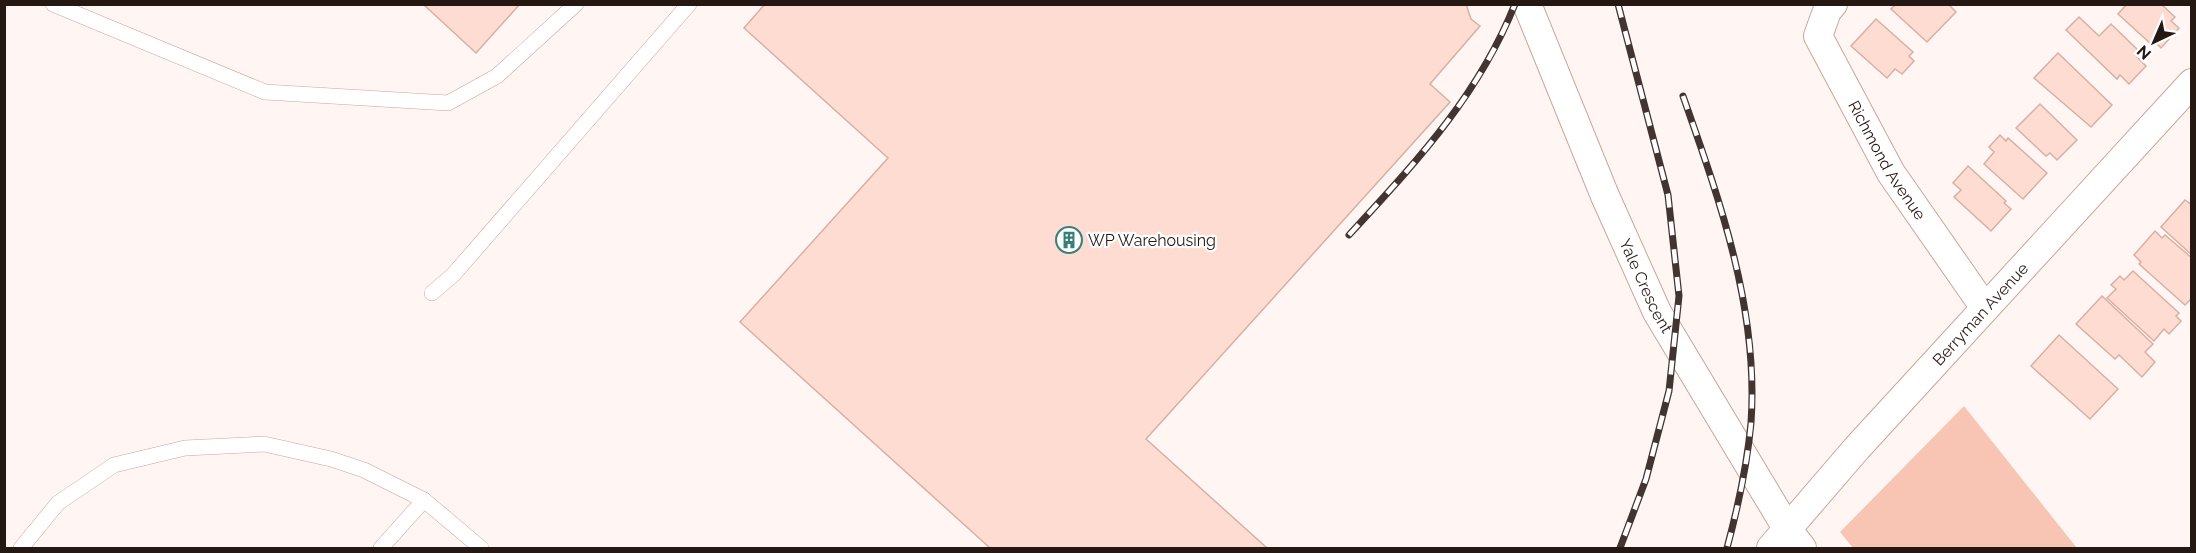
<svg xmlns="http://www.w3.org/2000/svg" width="2196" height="553" font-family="Raleway,sans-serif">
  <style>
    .green { fill: #f8c5b5 }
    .building { fill: #fedcd1; stroke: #d8b0a3; stroke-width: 1.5 }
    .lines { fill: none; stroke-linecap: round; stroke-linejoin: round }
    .service-casing { stroke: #cca598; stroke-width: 16 }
    .minor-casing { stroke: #cca598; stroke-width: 30 }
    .service { stroke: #fff; stroke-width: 15 }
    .minor { stroke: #fff; stroke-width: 28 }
    .rail-casing { stroke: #423430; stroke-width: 7 }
    .rail { stroke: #fff; stroke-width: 4.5; stroke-dasharray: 14; stroke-linecap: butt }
    .labels { text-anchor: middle; stroke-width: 4.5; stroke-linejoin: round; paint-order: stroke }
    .street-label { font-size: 16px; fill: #251712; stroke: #fff }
    .poi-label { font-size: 16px; fill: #251712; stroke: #fff; text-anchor: start }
  </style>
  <rect width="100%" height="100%" fill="#fff6f4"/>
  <polygon class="green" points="1964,406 2077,548 1853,548 1840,532"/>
  <g class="building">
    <polygon points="423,4 520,4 476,53"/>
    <polygon points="765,4 1466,4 1471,19 1480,26 1430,84 1450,102 1146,439 1267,548 990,548 740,322 888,158 744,28"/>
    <polygon points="1896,4 1948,4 1956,12 1927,42 1891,9"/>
    <polygon points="2127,4 2161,4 2175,17 2171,21 2179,28 2161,48 2154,41 2151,44 2118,14"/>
    <polygon points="2079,17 2099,36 2111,24 2141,53 2137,57 2146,66 2129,84 2120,75 2117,79 2066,30"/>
    <polygon points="1876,19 1913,52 1909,56 1914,61 1902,74 1895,69 1887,78 1851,46"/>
    <polygon points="2058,53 2112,105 2091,127 2034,78"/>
    <polygon points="2040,104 2077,140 2057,160 2050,153 2046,156 2016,128"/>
    <polygon points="2000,135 2006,141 2008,138 2047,173 2023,199 1984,164 1994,152 1989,147"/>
    <polygon points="1968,166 2006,201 2004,203 2011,209 1991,231 1954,197 1961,190 1953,183"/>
    <polygon points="2185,200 2192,205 2192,255 2161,227"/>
    <polygon points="2155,231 2162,238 2165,235 2192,258 2192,298 2185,305 2139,264 2141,262 2134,255"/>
    <polygon points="2133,271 2179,313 2176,316 2181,321 2169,334 2164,329 2154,341 2107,298 2116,289 2111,285 2120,276 2124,280"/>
    <polygon points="2102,296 2153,344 2145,352 2155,362 2142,377 2119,355 2115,359 2076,324"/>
    <polygon points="2059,335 2118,389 2090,419 2031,366"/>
  </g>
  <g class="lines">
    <defs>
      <g id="service">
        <polyline points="53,4 265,92 448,103 497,76 576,4"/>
        <polyline points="432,293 453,275 689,4"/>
        <polyline points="21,548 58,503 114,465 185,448 264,444 331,459 364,470 424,500 481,548"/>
        <polyline points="381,548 424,500"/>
      </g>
      <g id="minor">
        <path id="s1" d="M1527,4l78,192 52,116 131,218 14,18"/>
        <path id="s2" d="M1833,4l-6,7 -9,25 73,137 94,135"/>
        <path id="s3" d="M1771,548l86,-100 335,-365"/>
      </g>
    </defs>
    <use href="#service" class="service-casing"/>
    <use href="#minor" class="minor-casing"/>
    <use href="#service" class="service"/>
    <use href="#minor" class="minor"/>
    <defs>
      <g id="rail">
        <polyline points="1618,4 1668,195 1679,296 1669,391 1646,479 1620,548"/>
        <path d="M1683,96c37,105 76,214 68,327 -4,43 -13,84 -24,125"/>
        <path d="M1349,235c66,-72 129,-138 166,-231"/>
      </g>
    </defs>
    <use href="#rail" class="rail-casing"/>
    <use href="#rail" class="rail"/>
  </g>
  <defs>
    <symbol id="building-ring" viewBox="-11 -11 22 22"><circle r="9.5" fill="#fff" stroke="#377f79" stroke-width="1.5"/><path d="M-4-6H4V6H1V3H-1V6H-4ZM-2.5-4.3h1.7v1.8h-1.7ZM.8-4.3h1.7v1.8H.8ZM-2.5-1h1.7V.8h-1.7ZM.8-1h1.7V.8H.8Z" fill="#377f79"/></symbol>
  </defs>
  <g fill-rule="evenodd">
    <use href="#building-ring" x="1054" y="225" width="30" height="30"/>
  </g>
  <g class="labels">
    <g class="street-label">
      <text dy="6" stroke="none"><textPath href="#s2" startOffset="178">Richmond Avenue</textPath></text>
      <text dy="6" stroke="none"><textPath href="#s1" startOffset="306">Yale Crescent</textPath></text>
      <text dy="6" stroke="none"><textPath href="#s3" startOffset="314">Berryman Avenue</textPath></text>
    </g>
    <g class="poi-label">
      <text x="1088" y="246">WP Warehousing</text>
    </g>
  </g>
  <rect width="2196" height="553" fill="none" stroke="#251712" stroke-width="12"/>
  <g transform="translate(2154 42) rotate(224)" stroke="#ffffff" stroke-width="4.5" paint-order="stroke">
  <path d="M0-4.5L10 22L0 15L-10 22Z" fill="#251712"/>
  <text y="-9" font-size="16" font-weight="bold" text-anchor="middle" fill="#251712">N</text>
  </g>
</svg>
